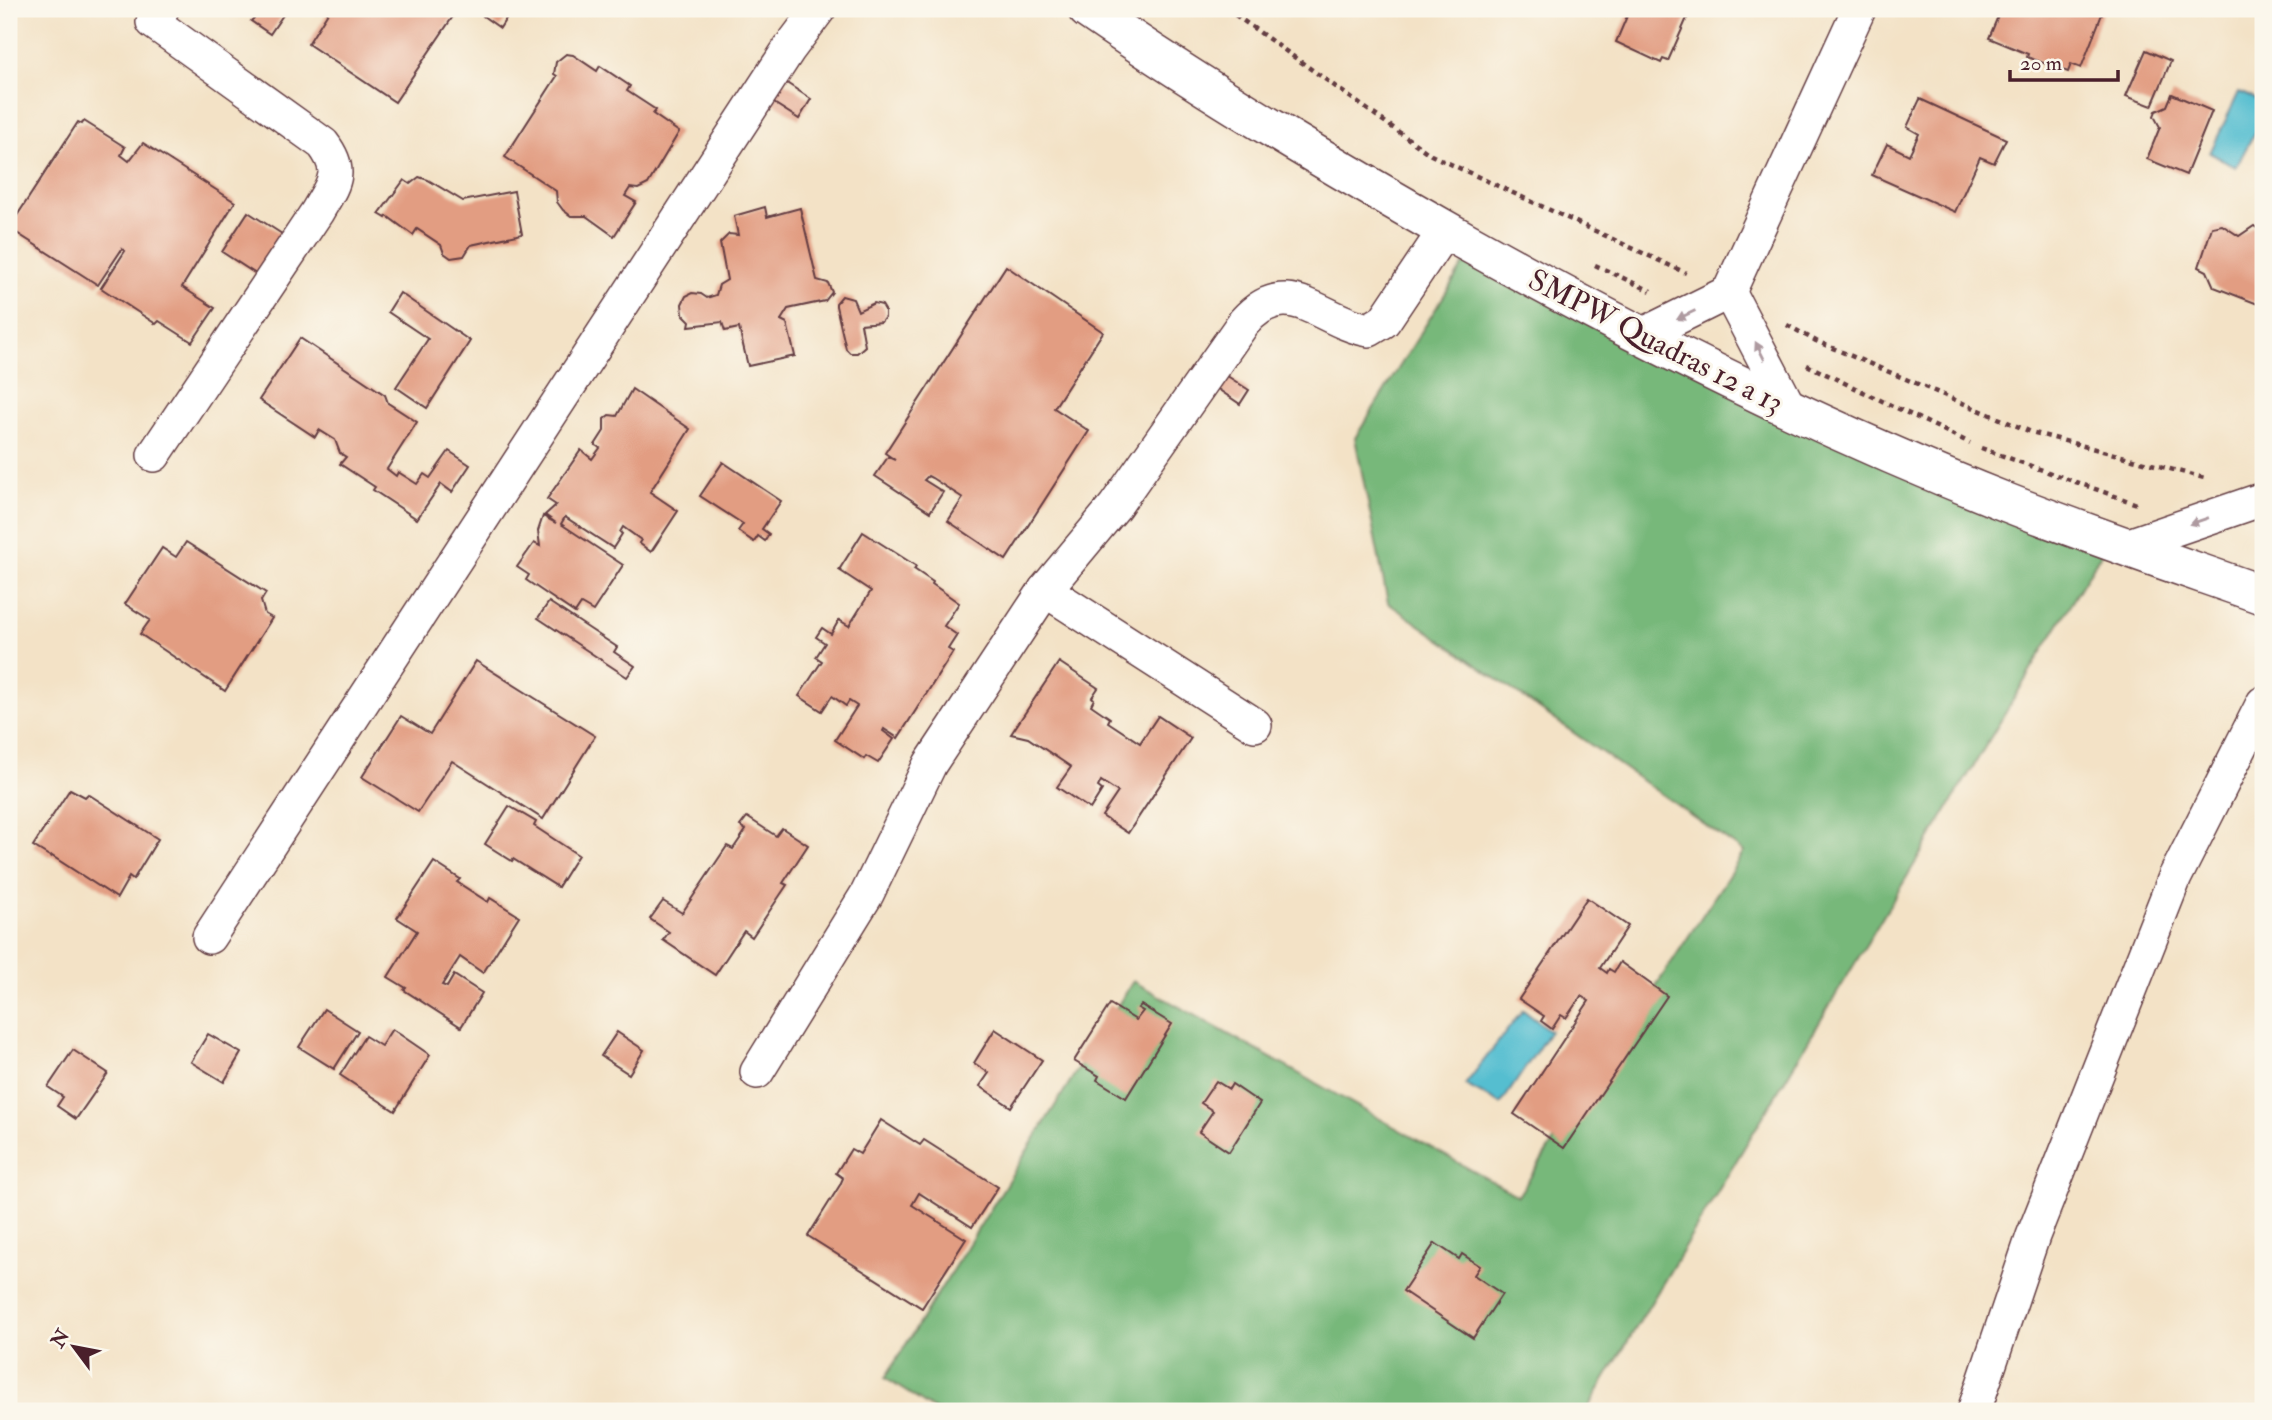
<svg xmlns="http://www.w3.org/2000/svg" width="2272" height="1420" font-family="'IM FELL Double Pica',serif">
  <style>
    .forest { fill: #77b87a; stroke: #606c52; stroke-width: 2 }
    .water { fill: #54bed0; stroke: #4f6e7e; stroke-width: 2 }
    .building { fill: #e29d82 }
    .lines { fill: none; stroke-linecap: round; stroke-linejoin: round }
    .street-casing { stroke: #633c42; stroke-width: 36 }
    .secondary-casing { stroke: #633c42; stroke-width: 41 }
    .path { stroke: #633c42; stroke-width: 4.5; stroke-dasharray: 5 5; stroke-linecap: butt }
    .street { stroke: #fff; stroke-width: 33 }
    .secondary { stroke: #fff; stroke-width: 38 }
    .oneway { fill: #ae9aa0 }
    .labels { text-anchor: middle; stroke-width: 6; stroke-linejoin: round; paint-order: stroke }
    .street-label { font-size: 30px; fill: #4a1f2b; stroke: #fbf7ec }
  </style>
  <rect width="100%" height="100%" fill="#fbf7ec"/>
  <filter id="ink" filterUnits="userSpaceOnUse"><feTurbulence type="fractalNoise" baseFrequency=".0143" numOctaves="2"/><feDisplacementMap in="SourceGraphic" scale="14" xChannelSelector="R" yChannelSelector="G"/><feConvolveMatrix kernelMatrix="1 2 1 2 8 2 1 2 1" color-interpolation-filters="sRGB"/></filter>
  <filter id="wash" filterUnits="userSpaceOnUse"><feTurbulence type="fractalNoise" baseFrequency=".00686" numOctaves="4" result="noise"/><feDisplacementMap in="SourceGraphic" scale="28" xChannelSelector="R" yChannelSelector="G"/><feGaussianBlur stdDeviation="1.57" result="paint"/><feColorMatrix in="noise" values="0 0 0 0 0 0 0 0 0 0 0 0 0 0 0 0 0 1.4 0 .05"/><feComposite in="paint" operator="in"/></filter>
  <g filter="url(#wash)">
    <rect width="100%" height="100%" fill="#f3e2c6"/>
    <polygon class="forest" points="1475,246 2108,542 1586,1411 936,1411 885,1378 1133,981 1518,1196 1744,852 1388,603 1355,438"/>
    <g class="water">
      <polygon points="2239,92 2263,102 2263,117 2236,167 2210,153"/>
      <polygon points="1523,1010 1550,1031 1501,1104 1465,1085"/>
    </g>
    <g id="blocks">
      <g class="building">
        <polygon points="243,9 287,9 270,34 251,21 255,17"/>
        <polygon points="330,9 458,9 395,102 308,44"/>
        <polygon points="487,9 512,9 500,28 483,16"/>
        <polygon points="1630,9 1691,9 1668,61 1663,59 1661,63 1616,42"/>
        <polygon points="2001,9 2104,9 2081,68 2071,64 2068,72 2027,57 2028,54 1989,38"/>
        <polygon points="2146,50 2171,61 2152,106 2126,96"/>
        <polygon points="566,54 573,55 597,71 600,66 630,86 627,91 656,110 653,114 679,132 648,184 638,189 630,188 625,196 636,202 614,236 586,216 571,216 563,210 557,202 556,191 505,157 557,76 554,74 556,62"/>
        <polygon points="779,78 811,99 799,119 766,98"/>
        <polygon points="2172,94 2212,111 2186,175 2147,159 2160,127 2154,116 2156,111 2167,106"/>
        <polygon points="1920,99 2006,139 1994,163 1980,157 1955,212 1872,175 1887,144 1909,155 1919,134 1907,127"/>
        <polygon points="84,121 125,147 121,155 129,161 143,143 235,202 182,287 215,308 192,342 159,321 156,324 101,288 125,251 122,249 98,285 9,228 78,122 82,124"/>
        <polygon points="419,177 428,180 463,201 514,191 522,234 471,245 464,256 451,258 444,253 441,245 417,229 413,235 387,216 386,218 379,214 404,180 410,184"/>
        <polygon points="765,207 767,217 800,208 817,280 828,283 832,292 825,301 788,309 781,320 787,323 795,356 748,366 739,328 725,331 722,322 689,326 690,321 683,314 682,304 686,296 692,293 701,294 707,298 716,295 719,285 727,280 720,243 729,234 738,235 734,216"/>
        <polygon points="248,212 282,234 256,274 222,252"/>
        <polygon points="2222,225 2239,236 2254,226 2257,228 2263,225 2263,306 2214,287 2207,271 2199,267 2212,227"/>
        <polygon points="1006,266 1103,332 1054,408 1089,431 1006,560 948,521 963,498 932,478 928,476 924,480 943,492 930,512 875,476 888,457 895,460 885,453"/>
        <polygon points="400,293 470,341 427,408 396,387 428,339 388,312"/>
        <polygon points="842,296 853,299 858,311 874,303 882,305 885,310 885,317 881,322 861,324 865,346 857,353 850,353 846,349 836,306 836,303"/>
        <polygon points="300,338 385,395 388,403 417,422 387,469 396,476 398,472 417,484 424,474 430,478 449,451 470,465 452,492 441,484 417,519 373,490 375,487 340,464 346,457 340,453 335,440 319,430 315,437 259,400"/>
        <polygon points="1221,372 1249,390 1240,404 1212,385"/>
        <polygon points="632,389 690,429 650,492 678,511 651,552 639,543 641,540 623,527 620,532 622,534 613,548 565,517 561,524 623,565 593,611 581,604 575,613 526,580 529,575 517,567 534,543 540,546 538,531 543,516 556,523 545,515 556,505 547,499 581,450 592,459 600,448 595,445 604,431 604,419 609,415 617,416"/>
        <polygon points="723,462 781,501 762,529 769,534 765,541 758,536 754,542 738,531 743,524 700,496"/>
        <polygon points="863,532 916,566 914,569 933,582 932,584 959,603 944,626 957,635 948,649 953,652 898,738 884,729 883,731 894,739 878,763 866,756 864,759 835,740 857,706 849,701 846,706 832,696 822,711 799,696 822,661 816,657 825,643 816,637 822,628 831,634 839,620 849,626 871,591 839,570"/>
        <polygon points="186,542 266,593 261,601 265,614 272,618 225,691 140,634 150,620 125,604 162,548 176,557"/>
        <polygon points="549,602 617,647 614,652 635,666 627,677 538,618"/>
        <polygon points="476,661 595,736 543,819 452,761 418,812 362,777 401,716 430,734"/>
        <polygon points="1059,662 1098,688 1092,697 1094,699 1091,705 1110,718 1108,722 1140,743 1158,716 1191,738 1128,833 1102,816 1118,792 1101,781 1098,787 1102,790 1090,809 1057,787 1071,767 1028,738 1011,734"/>
        <polygon points="70,789 85,797 88,794 158,839 133,880 129,877 117,898 52,856 51,857 33,846"/>
        <polygon points="509,806 536,822 534,826 578,855 558,887 513,859 512,861 485,844"/>
        <polygon points="747,817 776,836 782,828 808,845 783,883 787,885 752,937 744,931 715,975 663,940 669,932 650,919 663,901 682,913 727,846 733,849 746,830 740,826"/>
        <polygon points="434,862 460,879 457,882 488,902 490,898 519,916 483,973 460,957 442,985 447,987 454,975 482,993 461,1027 404,990 406,988 388,977 417,931 397,918"/>
        <polygon points="1587,898 1628,926 1600,968 1607,973 1609,969 1614,972 1620,962 1667,996 1564,1148 1514,1114 1589,1001 1581,996 1566,1018 1561,1015 1552,1029 1541,1021 1544,1016 1519,999"/>
        <polygon points="1110,1004 1136,1020 1143,1011 1138,1008 1141,1005 1172,1024 1126,1098 1097,1080 1099,1076 1074,1061"/>
        <polygon points="324,1009 358,1031 334,1069 299,1047"/>
        <polygon points="392,1029 430,1055 395,1111 340,1075 365,1036 381,1046"/>
        <polygon points="995,1029 1042,1060 1011,1107 980,1086 989,1073 974,1063"/>
        <polygon points="617,1032 644,1050 629,1074 601,1056"/>
        <polygon points="208,1034 241,1053 224,1082 191,1062"/>
        <polygon points="73,1050 108,1073 76,1119 57,1106 63,1097 48,1087"/>
        <polygon points="1216,1081 1229,1089 1232,1084 1260,1103 1229,1152 1199,1132 1213,1111 1201,1103"/>
        <polygon points="881,1120 920,1145 924,1140 998,1187 972,1227 919,1193 912,1205 966,1239 922,1308 808,1236 840,1185 843,1178 836,1173 851,1149 860,1154"/>
        <polygon points="1435,1243 1459,1259 1462,1254 1480,1266 1474,1275 1502,1294 1473,1338 1403,1291"/>
      </g>
    </g>
  </g>
  <g filter="url(#ink)">
    <use href="#blocks" fill-opacity="0" stroke="#633c42" stroke-width="2"/>
    <g class="lines">
      <defs>
        <g id="street">
          <polyline points="1729,292 1790,409"/>
          <polyline points="1642,335 1729,292 1859,9"/>
          <path d="M154,455l163,-243c16,-28 28,-39 6,-68l-170,-122 9,-13"/>
          <polyline points="2123,547 2263,499"/>
          <polyline points="1045,590 1255,725"/>
          <polyline points="209,937 789,49 819,9"/>
          <path d="M757,1072l110,-178 63,-130 115,-174 70,-84 129,-184c44,-50 77,0 125,8l15,-9 61,-91"/>
          <polyline points="1974,1411 2033,1236 2175,877 2263,703"/>
        </g>
        <path id="secondary" d="M1087,9c122,84 249,159 378,232 175,98 356,188 543,262 84,33 170,62 255,92"/>
      </defs>
      <use href="#street" class="street-casing"/>
      <use href="#secondary" class="secondary-casing"/>
      <g class="path">
        <polyline points="1227,9 1431,155 1686,273"/>
        <polyline points="1595,265 1651,291"/>
        <polyline points="1787,325 1816,341 2031,432 2208,479"/>
        <polyline points="1807,365 1970,443"/>
        <polyline points="1981,448 2137,504"/>
      </g>
      <use href="#street" class="street"/>
      <use href="#secondary" class="secondary"/>
    </g>
    <defs><path id="oneway-solid" d="M-6-.8H1V-3.2L6.5 0L1 3.2V.8H-6Z" transform="scale(1.75)"/></defs>
    <g class="oneway">
      <use href="#oneway-solid" transform="translate(1686 315) rotate(154)"/>
      <use href="#oneway-solid" transform="translate(1760 351) rotate(-117)"/>
      <use href="#oneway-solid" transform="translate(2199 521) rotate(161)"/>
    </g>
  </g>
  <g class="labels">
    <g class="street-label">
      <text transform="translate(1656 341) rotate(27)" y="10">SMPW Quadras 12 a 13</text>
    </g>
  </g>
  <rect width="2272" height="1420" fill="none" stroke="#fbf7ec" stroke-width="35"/>
  <g transform="translate(74 1347) rotate(302)" stroke="#fbf7ec" stroke-width="5" paint-order="stroke">
  <path d="M0-5L12 26L0 18L-12 26Z" fill="#4a1f2b"/>
  <text y="-10" font-size="19" font-weight="bold" text-anchor="middle" fill="#4a1f2b">N</text>
  </g>
  <path d="M2010 70v10h108v-10" fill="none" stroke="#4a1f2b" stroke-width="3.5"/>
  <text x="2020" y="70" font-size="21" fill="#4a1f2b" stroke="#fbf7ec" stroke-width="5" paint-order="stroke">20 m</text>
</svg>
